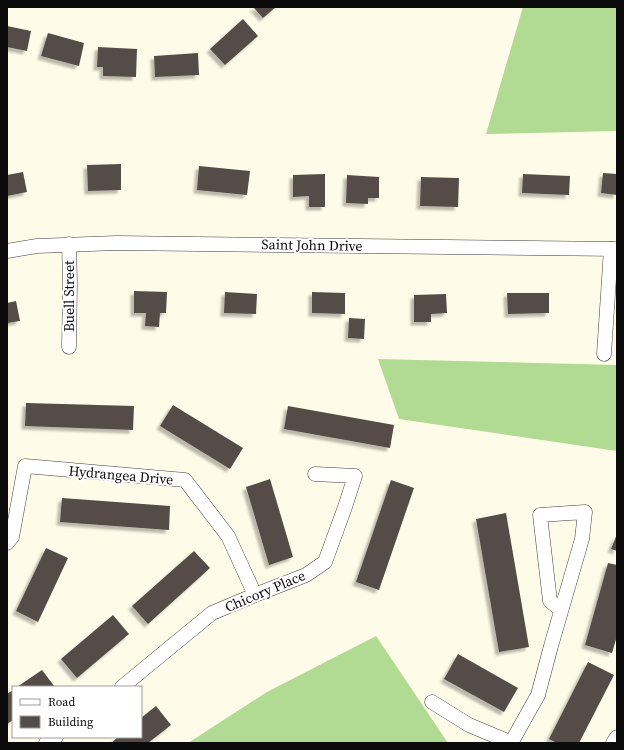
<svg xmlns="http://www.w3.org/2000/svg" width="624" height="750" font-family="'Source Serif 4',serif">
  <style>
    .forest { fill: #b1da92 }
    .building { fill: #544c47; filter: url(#shadow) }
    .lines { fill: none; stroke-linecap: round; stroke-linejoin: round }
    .street-casing { stroke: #3e3e3e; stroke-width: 15 }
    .street { stroke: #fff; stroke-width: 14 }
    .labels { text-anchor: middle; stroke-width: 4; stroke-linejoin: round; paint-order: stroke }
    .street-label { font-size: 14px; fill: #0b0b0b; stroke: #fff }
  </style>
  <defs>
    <filter id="shadow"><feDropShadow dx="-3.5" dy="3.5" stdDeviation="1" flood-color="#0004"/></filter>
  </defs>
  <rect width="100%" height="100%" fill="#fffbe9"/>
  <g class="forest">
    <polygon points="523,7 617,7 617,131 486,134"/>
    <polygon points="378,359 617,365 617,451 399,419"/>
    <polygon points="376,636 448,743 188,743 267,692"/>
  </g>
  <g class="building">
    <polygon points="253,7 276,7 263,18"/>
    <polygon points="243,19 258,36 225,65 210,49"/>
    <polygon points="7,26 31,31 27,51 7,47"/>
    <polygon points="48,33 84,43 79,66 41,56"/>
    <polygon points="98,47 137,49 136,77 103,76 103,67 97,67"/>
    <polygon points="198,53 199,75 155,77 154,56"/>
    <polygon points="121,164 121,190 88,191 87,165"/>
    <polygon points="199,166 250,171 247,195 197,190"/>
    <polygon points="23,172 27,192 7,196 7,175"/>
    <polygon points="603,173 617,174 617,195 601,193"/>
    <polygon points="325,174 325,207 309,207 309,196 293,197 293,175"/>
    <polygon points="523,174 570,176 569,195 522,193"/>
    <polygon points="347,175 379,177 379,198 368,198 368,204 346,203"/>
    <polygon points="421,177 459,178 458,207 420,206"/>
    <polygon points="134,291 167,292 166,313 160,313 159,327 145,326 146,313 134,313"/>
    <polygon points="225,292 257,294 256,314 224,313"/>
    <polygon points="312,292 345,293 345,314 312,313"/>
    <polygon points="507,293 549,293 549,313 508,314"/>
    <polygon points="446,294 447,313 431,314 431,322 414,322 414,295"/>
    <polygon points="16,301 20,321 7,323 7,303"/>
    <polygon points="349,318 365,319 364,339 348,338"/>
    <polygon points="26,403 134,406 133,430 25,426"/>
    <polygon points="173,405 243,448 230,469 160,426"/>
    <polygon points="288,406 394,425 390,448 284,429"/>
    <polygon points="270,479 293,557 269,565 246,487"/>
    <polygon points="391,480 414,488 379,590 356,582"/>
    <polygon points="62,498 170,506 169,530 60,522"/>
    <polygon points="506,513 529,647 499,652 476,519"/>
    <polygon points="617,534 617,551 611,549"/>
    <polygon points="46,548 68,558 38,622 16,611"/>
    <polygon points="194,551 210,568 148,624 132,606"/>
    <polygon points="608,563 617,565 617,636 612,653 585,645"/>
    <polygon points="113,615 129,634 77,678 61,659"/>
    <polygon points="458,654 518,688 504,712 444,679"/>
    <polygon points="588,662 614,675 579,743 557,743 549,739"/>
    <polygon points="42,670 55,687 17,687"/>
    <polygon points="13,690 13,720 7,724 7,694"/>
    <polygon points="156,706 171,725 148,743 111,743 118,737 141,737 141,718"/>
  </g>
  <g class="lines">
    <defs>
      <g id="street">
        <polyline points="69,244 70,283 69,347"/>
        <polyline points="7,251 37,246 116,243 617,249"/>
        <polyline points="604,354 611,249"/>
        <polyline points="7,543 12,537 25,466 185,480 228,536 255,595"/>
        <polyline points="122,687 212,613 255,595 306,575 325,562 345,507 355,476 315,474"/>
        <polyline points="432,702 469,725 512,743"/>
        <polyline points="46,743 56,737"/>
        <polyline points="511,743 538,695 551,646 582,539 585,512 540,515 550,601 561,610"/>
        <polyline points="613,743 617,737"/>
      </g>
    </defs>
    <use href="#street" class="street-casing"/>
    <use href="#street" class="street"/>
  </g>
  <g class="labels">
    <g class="street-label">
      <text transform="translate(312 245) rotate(1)" y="5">Saint John Drive</text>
      <text transform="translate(69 296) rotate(-90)" y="5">Buell Street</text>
      <text transform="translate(121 475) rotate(5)" y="5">Hydrangea Drive</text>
      <text transform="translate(265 591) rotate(-23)" y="5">Chicory Place</text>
    </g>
  </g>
  <rect width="624" height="750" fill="none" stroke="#0b0b0b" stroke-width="16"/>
  <rect x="12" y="686" width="130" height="52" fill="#ffffff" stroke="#9d9d9d"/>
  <rect x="20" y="699" width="20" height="6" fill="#ffffff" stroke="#9d9d9d"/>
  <text x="48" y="706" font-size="12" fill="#0b0b0b">Road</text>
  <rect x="20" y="716" width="20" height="12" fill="#544c47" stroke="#9d9d9d"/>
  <text x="48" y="726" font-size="12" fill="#0b0b0b">Building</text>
</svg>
